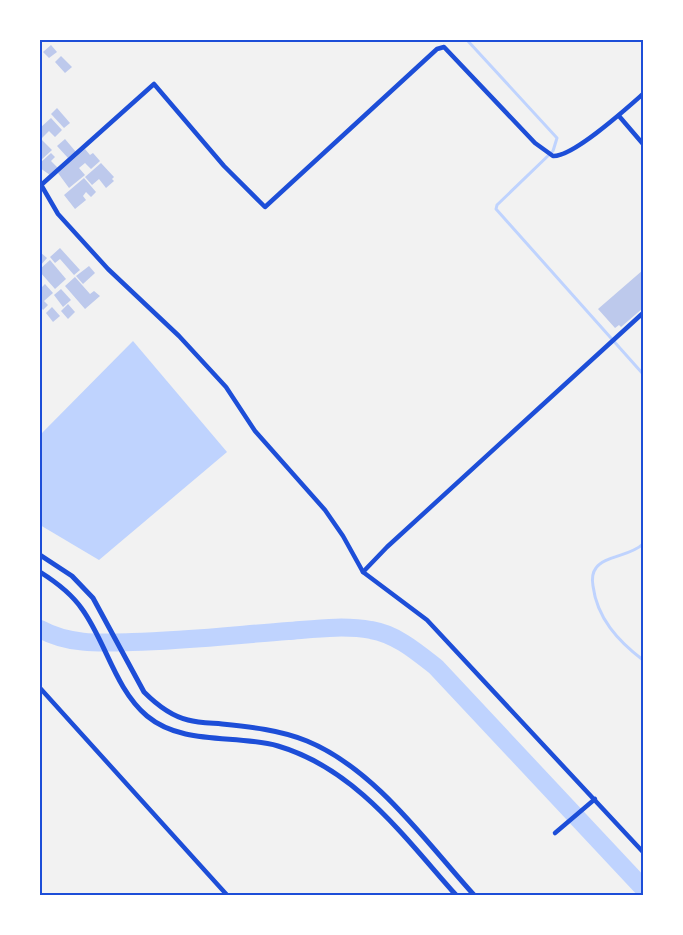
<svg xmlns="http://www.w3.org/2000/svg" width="683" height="935" font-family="'Alegreya Sans',sans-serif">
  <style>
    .water { fill: #bfd3fe }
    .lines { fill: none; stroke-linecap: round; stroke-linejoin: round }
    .stream { stroke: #bfd3fe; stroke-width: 3 }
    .river { stroke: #bfd3fe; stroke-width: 18 }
    .building { fill: #bdc9ec }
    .minor { stroke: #1d4ed8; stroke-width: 4.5 }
    .tertiary { stroke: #1d4ed8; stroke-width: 5 }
    .neatline { fill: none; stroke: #1d4ed8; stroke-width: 2 }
  </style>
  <rect width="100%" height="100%" fill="#f2f2f2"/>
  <polygon class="water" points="133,341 227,452 99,560 40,525 40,435"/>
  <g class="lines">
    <g class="stream">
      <polyline points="467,40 557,138 553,151 497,205 496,209 643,374"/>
      <path d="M643,544c-12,12 -39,12 -47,24 -4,5 -4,12 -3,18 4,32 25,55 50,74"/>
    </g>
    <path class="river" d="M40,629c29,16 61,14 92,13 52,-1 104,-7 156,-11 26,-2 56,-6 83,-1 25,4 46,22 65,37l207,221"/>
  </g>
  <g class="building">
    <polygon points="51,45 57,52 49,58 43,52"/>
    <polygon points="61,56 72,67 65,73 55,62"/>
    <polygon points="57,108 70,123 64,128 51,114"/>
    <polygon points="51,118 62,130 55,137 49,131 41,139 52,150 40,161 40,128"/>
    <polygon points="65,139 76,152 68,158 57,146"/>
    <polygon points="85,149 90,155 93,153 100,161 91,169 85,163 79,168 85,175 69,188 58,173"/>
    <polygon points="51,153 55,157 51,161 58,168 50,175 40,168 40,163"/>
    <polygon points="101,163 114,177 112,179 114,181 106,188 99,179 92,185 85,177"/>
    <polygon points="84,178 96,192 91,197 86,192 83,196 86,200 75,209 64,195"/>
    <polygon points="60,248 80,270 74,275 60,259 55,263 50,257"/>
    <polygon points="40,252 47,258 40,266"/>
    <polygon points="50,260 66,279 55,289 40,272 40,269"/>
    <polygon points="89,266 95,273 83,284 76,276"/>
    <polygon points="643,270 643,308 621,327 619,325 615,328 598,309"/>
    <polygon points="75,277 90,294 94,291 100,296 85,309 65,286"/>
    <polygon points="45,284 53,293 44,301 48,305 43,310 40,306 40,289"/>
    <polygon points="61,289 71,300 63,307 54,295"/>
    <polygon points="68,304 75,312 68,319 61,311"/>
    <polygon points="52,307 60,316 53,322 46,313"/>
  </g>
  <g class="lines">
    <g class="minor">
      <polyline points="619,116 643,144"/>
      <polyline points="40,183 58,214 108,269 179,336 226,387 255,431 325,510 343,536 363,572 427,620 643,852"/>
      <path d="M40,186l114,-102 70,82 41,41 172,-158 7,-2 91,96 18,13c20,1 73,-47 90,-62"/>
      <polyline points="363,572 387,547 643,313"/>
      <polyline points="40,688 227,895"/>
      <polyline points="555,833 595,799"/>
    </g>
    <g class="tertiary">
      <path d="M40,555l32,21 21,22 51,94c12,12 27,24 44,28 11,3 23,3 34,4 29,3 58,6 85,17 68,28 119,101 167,154"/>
      <path d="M40,572c16,10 31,21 42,37 24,33 33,80 65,107 36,30 89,18 131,30 78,23 126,91 178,149"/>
    </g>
  </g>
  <rect width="683" height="935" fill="none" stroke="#ffffff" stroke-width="82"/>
  <rect x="41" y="41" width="601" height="853" class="neatline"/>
</svg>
